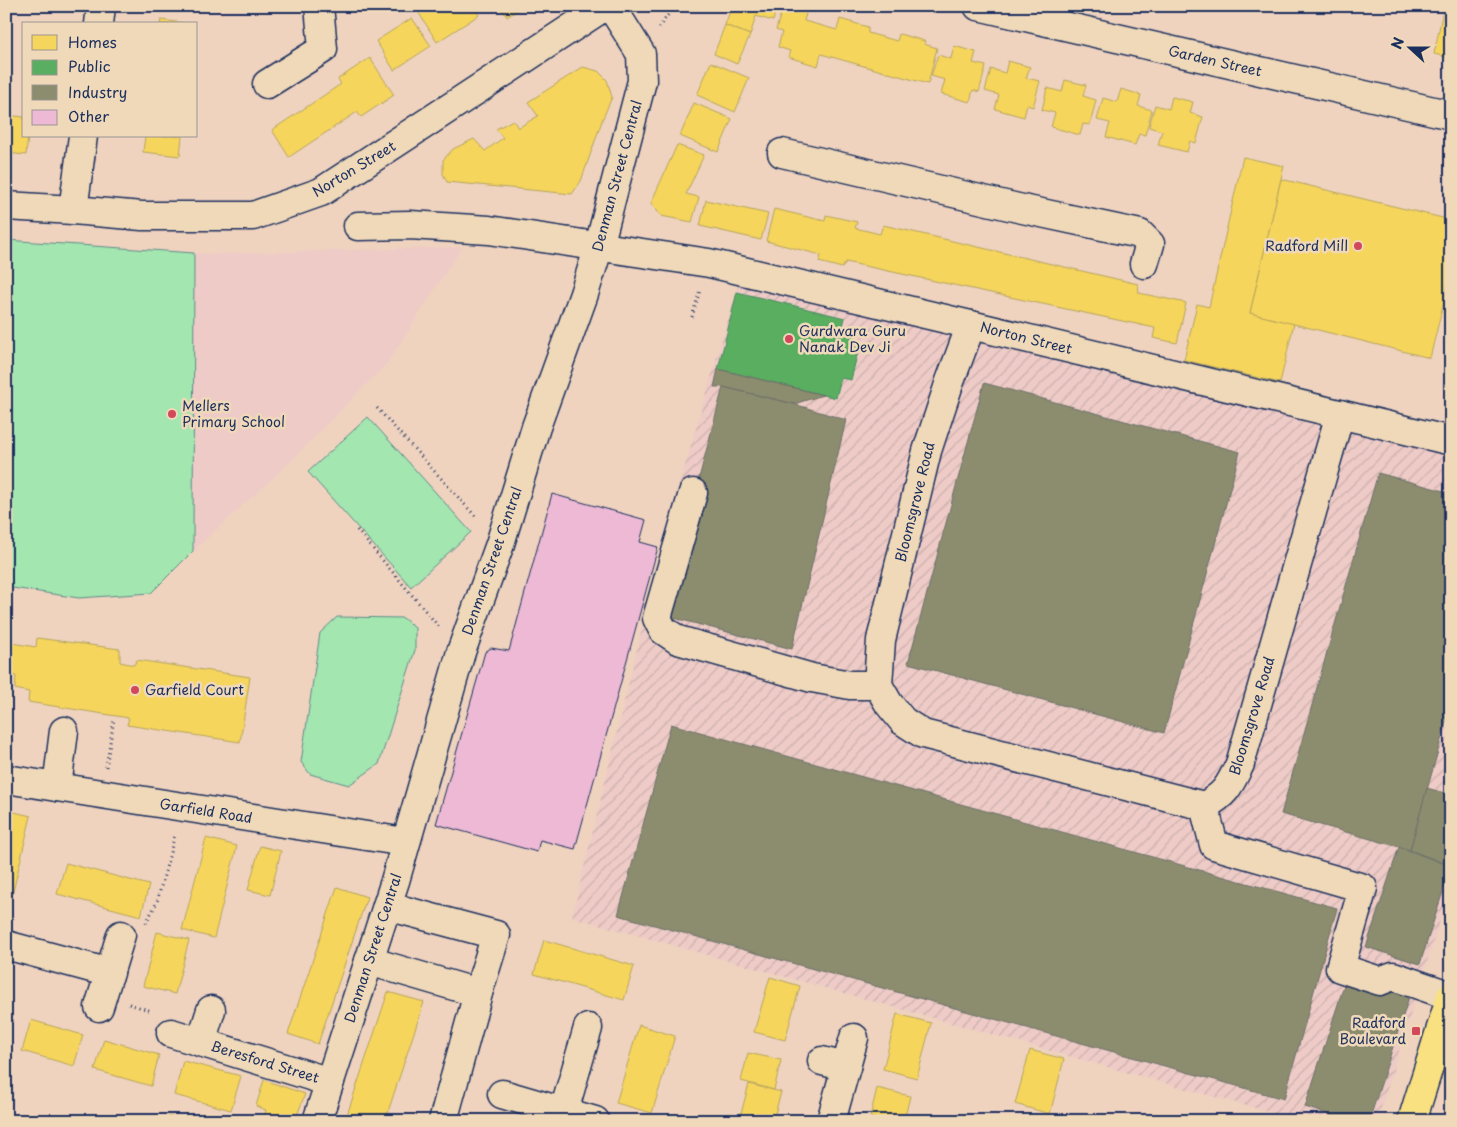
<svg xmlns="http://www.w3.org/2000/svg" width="1457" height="1127" font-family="'Playpen Sans',sans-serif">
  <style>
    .built { fill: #eecbc6 }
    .industrial { fill: url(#industrial-furrows) }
    .green { fill: #a3e6b0; stroke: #5f8a87 }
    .homes { fill: #f6d55c; stroke: #b4a35d }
    .public { fill: #5aae61; stroke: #478860 }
    .industry { fill: #8c8c6e; stroke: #6a7069 }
    .building { fill: #edb9d5; stroke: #1b2f5e }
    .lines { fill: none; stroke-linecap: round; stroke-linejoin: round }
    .minor-casing { stroke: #1b2f5e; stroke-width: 31 }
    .major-casing { stroke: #1b2f5e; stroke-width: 31 }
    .path { stroke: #1b2f5e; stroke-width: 3; stroke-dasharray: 1 4; stroke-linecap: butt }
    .minor { stroke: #f0d9b9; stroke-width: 28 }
    .major { stroke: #f9e181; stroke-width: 28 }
    .poi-dot { fill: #d1495b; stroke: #f0d9b9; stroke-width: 2 }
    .labels { text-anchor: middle; stroke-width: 5; stroke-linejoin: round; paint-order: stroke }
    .street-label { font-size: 14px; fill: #1b2f5e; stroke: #f0d9b9 }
    .poi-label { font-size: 14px; fill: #1b2f5e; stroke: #f0d9b9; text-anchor: start }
  </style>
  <defs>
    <pattern id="industrial-furrows" width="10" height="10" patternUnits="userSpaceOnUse" patternTransform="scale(1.25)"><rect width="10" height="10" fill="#eecbc6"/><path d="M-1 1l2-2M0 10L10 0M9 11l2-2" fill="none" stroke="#ccafac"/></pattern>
  </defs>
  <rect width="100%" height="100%" fill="#efd3bf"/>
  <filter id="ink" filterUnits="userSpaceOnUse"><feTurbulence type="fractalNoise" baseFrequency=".02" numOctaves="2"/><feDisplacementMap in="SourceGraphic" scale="10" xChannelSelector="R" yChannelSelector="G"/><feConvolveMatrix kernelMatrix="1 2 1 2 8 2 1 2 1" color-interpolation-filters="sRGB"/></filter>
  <g filter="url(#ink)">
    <polygon class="built" points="6,240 210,254 462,247 388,362 286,466 193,551 151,593 79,598 6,587"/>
    <polygon class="industrial" points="740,279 1451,451 1451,886 1377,1121 1302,1121 1286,1117 572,917 666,530"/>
    <g class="green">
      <polygon points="6,240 194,253 193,551 151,593 79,598 6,587"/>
      <polygon points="368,417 471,532 411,587 308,472"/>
      <polygon points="337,617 403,618 415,628 415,650 379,764 349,785 310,774 301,762 320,633"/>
    </g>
    <g class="homes">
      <polygon points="422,6 473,6 479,15 437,42 417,10"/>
      <polygon points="500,6 524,6 507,17"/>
      <polygon points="732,6 777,6 773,21 756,16 750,35 725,25"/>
      <polygon points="783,6 808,6 804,21 837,30 840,19 868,27 868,33 897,41 899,34 925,41 924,44 937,48 928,84 821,54 818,66 788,57 790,51 778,47 782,32 776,30"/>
      <polygon points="1444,6 1451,6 1451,58 1434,54"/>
      <polygon points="412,18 431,46 394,70 376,41"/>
      <polygon points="161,20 192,24 160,24"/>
      <polygon points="725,25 750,35 737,64 714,54"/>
      <polygon points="954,46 976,52 973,63 986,66 979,92 973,90 970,102 941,94 945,80 931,76 938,55 951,59"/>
      <polygon points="370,58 394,95 361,117 357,112 289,157 272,130 341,84 338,79"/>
      <polygon points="1008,61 1030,67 1026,78 1040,81 1033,107 1027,105 1024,117 995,109 999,95 985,91 991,69 1005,73"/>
      <polygon points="711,62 749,78 735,112 697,95"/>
      <polygon points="583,67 598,71 607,80 612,97 603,118 581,181 572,194 447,182 443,174 443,160 453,149 474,139 485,151 503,138 496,129 513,120 518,128 538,116 528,102"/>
      <polygon points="1065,80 1086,85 1083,96 1096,100 1090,125 1083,124 1080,135 1051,127 1055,113 1042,110 1047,88 1062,92"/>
      <polygon points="1121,89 1141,95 1138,106 1152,110 1145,135 1139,134 1135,145 1106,137 1110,123 1097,120 1103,98 1117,102"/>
      <polygon points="1172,97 1193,102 1190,113 1203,117 1196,143 1190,141 1187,152 1158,145 1162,131 1149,127 1155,105 1169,109"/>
      <polygon points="694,103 732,119 718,152 680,136"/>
      <polygon points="6,115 24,117 24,136 28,136 26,155 6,153"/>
      <polygon points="145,136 182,136 180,156 143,152"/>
      <polygon points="677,145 704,155 686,194 699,197 692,222 661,216 651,203"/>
      <polygon points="1243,157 1284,166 1250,313 1294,323 1280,383 1184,360 1197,304 1209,307"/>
      <polygon points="1281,179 1451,220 1451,272 1430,358 1250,313"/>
      <polygon points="706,200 768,214 761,240 700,226"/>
      <polygon points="774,209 825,221 826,215 857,222 855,228 880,234 883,225 1138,284 1139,293 1186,303 1177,343 1153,338 1155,328 846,262 842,268 819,262 821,255 766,241"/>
      <polygon points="37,638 120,649 120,662 134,665 137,660 250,677 240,742 127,725 129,718 28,702 29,692 15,689 16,676 6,674 6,642 36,647"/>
      <polygon points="6,810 31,816 6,921"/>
      <polygon points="206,838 237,846 214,938 182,930"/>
      <polygon points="260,846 281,851 270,895 248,890"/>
      <polygon points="66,863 149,885 141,916 57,894"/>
      <polygon points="337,887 367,897 318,1044 288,1034"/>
      <polygon points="157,932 189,940 175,994 143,986"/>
      <polygon points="544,940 634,966 624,1000 534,974"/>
      <polygon points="770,977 800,986 785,1040 754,1032"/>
      <polygon points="388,992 424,1002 385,1121 345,1121"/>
      <polygon points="897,1014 931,1023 917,1078 883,1069"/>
      <polygon points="31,1020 83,1035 74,1066 22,1051"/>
      <polygon points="639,1025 675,1036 652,1113 616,1103"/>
      <polygon points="104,1039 159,1055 151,1086 95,1070"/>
      <polygon points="1030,1050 1064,1059 1050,1114 1015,1104"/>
      <polygon points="748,1053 781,1060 774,1090 741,1081"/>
      <polygon points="183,1061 241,1076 231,1110 174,1095"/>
      <polygon points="264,1080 305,1094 295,1121 262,1121 266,1110 256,1106"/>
      <polygon points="749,1084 781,1092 773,1121 739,1121"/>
      <polygon points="877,1088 910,1096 904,1121 884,1121 870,1117"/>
      <polygon points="169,1116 186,1121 168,1121"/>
    </g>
    <polygon class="public" points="737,292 845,318 842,330 855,333 851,346 859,347 851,380 841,378 836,398 718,369"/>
    <g class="industry">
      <polygon points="718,369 823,395 794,404 723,387 714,387"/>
      <polygon points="984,383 1240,452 1164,733 908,663"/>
      <polygon points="723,387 794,404 846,420 792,649 663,615"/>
      <polygon points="1378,473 1451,493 1451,705 1410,850 1281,814"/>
      <polygon points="671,724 1337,908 1284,1099 618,915"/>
      <polygon points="1427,788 1451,795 1451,866 1410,850"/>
      <polygon points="1399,847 1451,866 1420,964 1366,947"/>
      <polygon points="1346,979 1412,988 1369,1121 1348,1121 1305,1107"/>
    </g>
    <polygon class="building" points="552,494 646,520 640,542 658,547 575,849 540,840 537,852 436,824 485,652 491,648 509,651"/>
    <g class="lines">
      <defs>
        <g id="minor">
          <polyline points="978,6 1451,115"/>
          <polyline points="99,24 101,6"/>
          <polyline points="267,84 323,49 319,6"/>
          <polyline points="782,153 1018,208 1140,234 1150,244 1144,264"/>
          <polyline points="6,206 73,210 142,216 253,216 321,192 605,6"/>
          <polyline points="73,210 83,136"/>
          <polyline points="358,226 410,225 489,230 709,263 971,325 1451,441"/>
          <path d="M971,325l-22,59 -22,67 -46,189 -3,45 11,19 14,17 20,13 281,72c22,-12 25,-20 36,-42l100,-350"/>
          <polyline points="693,493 657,618 663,630 678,640 812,678 850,685 878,685"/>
          <polyline points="6,779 405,842"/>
          <polyline points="57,787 64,731"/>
          <polyline points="1204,806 1214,845 1363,888 1340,968 1380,981 1393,976 1451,996"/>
          <polyline points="387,906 496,935 478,993 443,1121"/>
          <polyline points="6,945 110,973"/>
          <polyline points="369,961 478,993"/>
          <polyline points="99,1007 121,935"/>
          <polyline points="171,1033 330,1082"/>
          <polyline points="201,1042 211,1010"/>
          <polyline points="822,1061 846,1067"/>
          <polyline points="502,1094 595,1121"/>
          <polyline points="564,1111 588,1028"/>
          <polyline points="317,1121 395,881 461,652 500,544 536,427 584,294 599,246 642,81 641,54 611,6"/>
          <polyline points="831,1121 854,1038"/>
        </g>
        <polyline id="major" points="1412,1121 1451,996"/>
      </defs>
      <use href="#minor" class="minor-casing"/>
      <use href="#major" class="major-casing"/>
      <g class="path">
        <polyline points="659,28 674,6"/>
        <polyline points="692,317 700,290"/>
        <polyline points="377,408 477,518"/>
        <polyline points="357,530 439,627"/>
        <polyline points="106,767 114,719"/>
        <polyline points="146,923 157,902 175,834"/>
        <polyline points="129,1004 152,1011"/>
      </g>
      <use href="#minor" class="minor"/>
      <use href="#major" class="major"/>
    </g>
  </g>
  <g class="poi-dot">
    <circle cx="1358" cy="246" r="5"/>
    <circle cx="789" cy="339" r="5"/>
    <circle cx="172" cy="414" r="5"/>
    <circle cx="135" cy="690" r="5"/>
    <rect x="1411" y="1026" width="10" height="10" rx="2.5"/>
  </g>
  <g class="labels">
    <g class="street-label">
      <text transform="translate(1215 61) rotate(13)" y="5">Garden Street</text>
      <text transform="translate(354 169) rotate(-31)" y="5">Norton Street</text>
      <text transform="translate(617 176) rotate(-75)" y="5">Denman Street Central</text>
      <text transform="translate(1026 338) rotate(14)" y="5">Norton Street</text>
      <text transform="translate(915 502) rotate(-76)" y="5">Bloomsgrove Road</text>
      <text transform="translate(492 561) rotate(-71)" y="5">Denman Street Central</text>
      <text transform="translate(1252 716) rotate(-73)" y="5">Bloomsgrove Road</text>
      <text transform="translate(206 811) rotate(9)" y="5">Garfield Road</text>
      <text transform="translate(373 948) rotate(-72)" y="5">Denman Street Central</text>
      <text transform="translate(265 1062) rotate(17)" y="5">Beresford Street</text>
    </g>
    <g class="poi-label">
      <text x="1348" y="251" text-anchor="end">Radford Mill</text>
      <text x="799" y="336">Gurdwara Guru<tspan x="799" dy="16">Nanak Dev Ji</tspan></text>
      <text x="182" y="411">Mellers<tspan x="182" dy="16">Primary School</tspan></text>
      <text x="145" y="695">Garfield Court</text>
      <text x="1406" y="1028" text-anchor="end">Radford<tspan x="1406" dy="16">Boulevard</tspan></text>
    </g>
  </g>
  <rect width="1457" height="1127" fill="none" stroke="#f0d9b9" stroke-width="25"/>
  <rect x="12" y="12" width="1432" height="1102" fill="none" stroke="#1b2f5e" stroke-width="2" filter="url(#ink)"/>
  <rect x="22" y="22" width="175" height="115" fill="#f0d9b9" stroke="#9b9595"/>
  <rect x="32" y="35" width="25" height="15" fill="#f6d55c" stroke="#9b9595"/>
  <text x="68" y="48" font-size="15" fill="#1b2f5e">Homes</text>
  <rect x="32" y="60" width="25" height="15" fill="#5aae61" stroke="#9b9595"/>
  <text x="68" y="72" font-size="15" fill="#1b2f5e">Public</text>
  <rect x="32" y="85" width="25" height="15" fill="#8c8c6e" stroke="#9b9595"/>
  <text x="68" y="98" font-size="15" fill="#1b2f5e">Industry</text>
  <rect x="32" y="110" width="25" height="15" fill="#edb9d5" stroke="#9b9595"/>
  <text x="68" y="122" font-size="15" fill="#1b2f5e">Other</text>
  <g transform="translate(1410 48) rotate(291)" stroke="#f0d9b9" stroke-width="4" paint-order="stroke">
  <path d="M0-4L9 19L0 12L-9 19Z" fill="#1b2f5e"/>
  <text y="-8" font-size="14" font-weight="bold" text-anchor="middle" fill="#1b2f5e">N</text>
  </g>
</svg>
